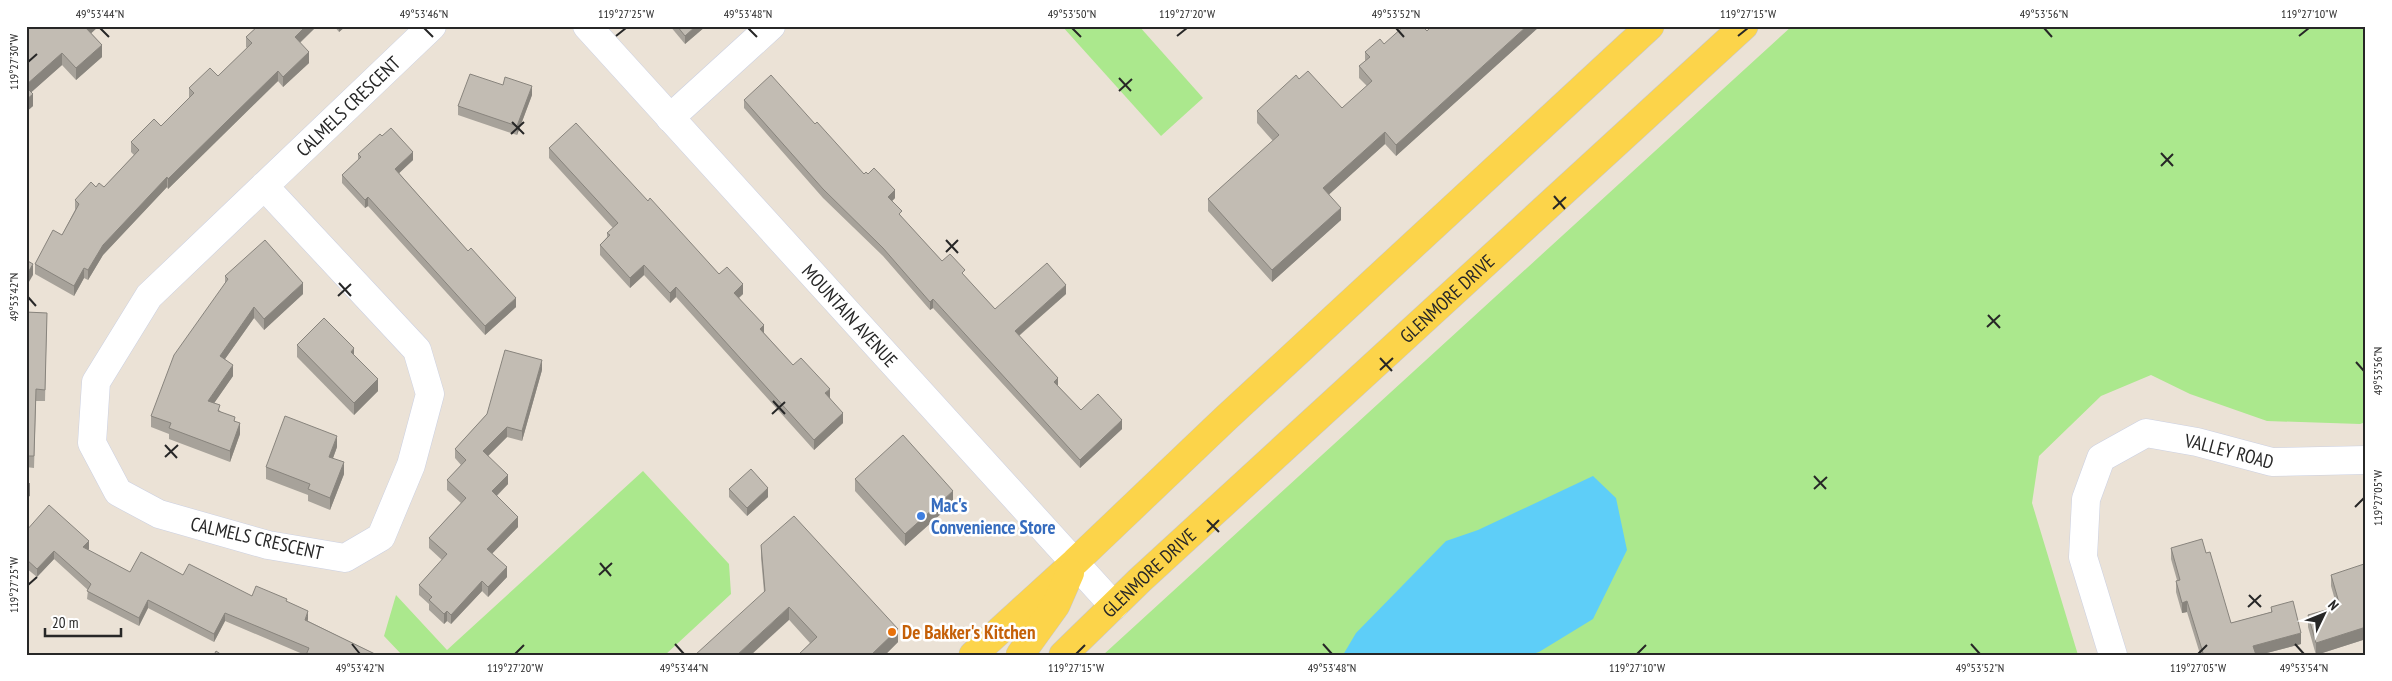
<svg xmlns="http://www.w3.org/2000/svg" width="2392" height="681" font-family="'PT Sans Narrow',sans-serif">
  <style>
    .green { fill: #abe88d }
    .water { fill: #5ecef8 }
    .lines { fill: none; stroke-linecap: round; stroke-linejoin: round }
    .minor-casing { stroke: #cbd0e2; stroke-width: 29 }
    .major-casing { stroke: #c7c7c7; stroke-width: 29 }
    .minor { stroke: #fff; stroke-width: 28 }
    .major { stroke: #fcd44a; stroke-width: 28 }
    .wall { fill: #a7a29a }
    .shaded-wall { fill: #88847d }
    .building { fill: #c2bcb3; stroke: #88847d }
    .ticks { fill: none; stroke: #272727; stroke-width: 2 }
    .shop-dot { fill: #3f7fe0; stroke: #fff; stroke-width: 2 }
    .food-dot { fill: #e8710a; stroke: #fff; stroke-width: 2 }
    .labels { text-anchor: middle; stroke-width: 5; stroke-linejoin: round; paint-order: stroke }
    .street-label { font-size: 19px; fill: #272727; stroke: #fff }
    .shop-label { font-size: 19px; font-weight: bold; fill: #366cbe; stroke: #fff; text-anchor: start }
    .food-label { font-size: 19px; font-weight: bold; fill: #c56008; stroke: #fff; text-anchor: start }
    .neatline { fill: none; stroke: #272727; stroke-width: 2 }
    .ticks-label { font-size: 12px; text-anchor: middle; fill: #272727 }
  </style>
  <rect width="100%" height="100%" fill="#ebe2d6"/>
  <g class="green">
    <polygon points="1062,26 1139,26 1203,98 1161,136"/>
    <polygon points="1792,26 2366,26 2366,422 2360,424 2267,421 2190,394 2151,375 2101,396 2039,456 2032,503 2078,655 1103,655"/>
    <polygon points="643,471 729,564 731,594 665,655 402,655 384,636 396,595 447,650"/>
  </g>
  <polygon class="water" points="1593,476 1616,498 1627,550 1593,619 1539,652 1529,655 1343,655 1356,633 1446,541 1478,530"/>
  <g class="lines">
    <defs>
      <g id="minor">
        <path id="s1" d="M587,26l527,580"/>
        <polyline points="670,118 771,26"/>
        <path id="s2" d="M264,186l153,164 13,44 -19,71 -30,72 -36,21 -77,-13 -109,-31 -41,-22 -26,-49 4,-61 53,-86 283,-270"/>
        <path id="s3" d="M2113,655l-30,-98 3,-58 15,-41 45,-25 51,9 75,20 94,-2"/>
      </g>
      <g id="major">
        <polyline points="973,655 1075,562 1225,419 1650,26"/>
        <polyline points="1020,655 1056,605 1070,573"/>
        <path id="s4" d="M1063,655l77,-75 604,-554"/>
      </g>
    </defs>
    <use href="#minor" class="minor-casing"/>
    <use href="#major" class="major-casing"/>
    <use href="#minor" class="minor"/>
    <use href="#major" class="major"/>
  </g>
  <g class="wall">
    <polygon points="26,26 99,26 91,33 102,45 102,57 76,80 62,65 31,92 33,94 33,106 26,112"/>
    <polygon points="258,26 317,26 300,43 309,63 283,87 278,81 168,189 167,187 103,255 88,280 84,278 74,296 35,274 35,264 62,235 75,210 75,200 96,187 104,187 134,155 131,152 131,142 161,126 189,98 189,88 218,76 247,48 246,47 246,37"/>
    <polygon points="334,26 346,26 339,32"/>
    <polygon points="670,26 706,26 685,44"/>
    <polygon points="1432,26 1540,26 1396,156 1385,144 1329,194 1341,220 1272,282 1208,211 1208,199 1273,141 1257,123 1257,111 1299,79 1342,108 1367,86 1359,78 1359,66 1365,61 1365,52 1384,44 1427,31"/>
    <polygon points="532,95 517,135 458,115 458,106"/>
    <polygon points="744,100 815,124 864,174 895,198 892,201 902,218 942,261 965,277 995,309 1066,294 1019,336 1058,386 1081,410 1122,429 1080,468 933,308 930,310 883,256 823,198 744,108"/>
    <polygon points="549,148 648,201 719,274 743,294 739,298 764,333 793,365 830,398 843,423 814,450 676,297 670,303 644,275 630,288 600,255 600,245 607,237 607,233 613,228 549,158"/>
    <polygon points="358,154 413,160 399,173 516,307 485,335 368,206 365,208 342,183 342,175 358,160"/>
    <polygon points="225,276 303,294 264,330 254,318 225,359 233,376 214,403 220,411 235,421 240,434 230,462 169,439 169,434 151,427 151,416 225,283"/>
    <polygon points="26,312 47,313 45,401 36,401 34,468 26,467"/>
    <polygon points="297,345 354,356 378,391 354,415 297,357"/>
    <polygon points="542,370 522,441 507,437 488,456 508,484 497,496 518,527 492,553 507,577 488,597 482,591 451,624 447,621 444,624 429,610 429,604 419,595 419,585 442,560 429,548 429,538 461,503 447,490 447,480 461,465 455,458 455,449 487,414"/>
    <polygon points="337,447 333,458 344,474 330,510 308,501 308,495 266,479 266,467"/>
    <polygon points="855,479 953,503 905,546 855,491"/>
    <polygon points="729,489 768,497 747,516 729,497"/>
    <polygon points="26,531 89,549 88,550 130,572 183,575 252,596 287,602 308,619 308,621 377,655 305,655 225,621 214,642 148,608 139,626 87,599 88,590 54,559 37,577 26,568"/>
    <polygon points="761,545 898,642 885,655 798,655 810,643 764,592 761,558"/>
    <polygon points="2171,548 2231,623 2271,612 2271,607 2301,644 2259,655 2198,655 2200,654 2187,612 2182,613 2176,592 2176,581 2177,580 2171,559"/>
    <polygon points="2366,569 2366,639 2316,655 2308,627 2308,615 2337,607 2331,586 2331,575"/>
  </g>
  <g class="shaded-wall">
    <polygon points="86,26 99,26 85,39"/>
    <polygon points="306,26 317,26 295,47 295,37"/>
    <polygon points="339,26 346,26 339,32"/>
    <polygon points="696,26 706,26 685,44 685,36"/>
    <polygon points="1527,26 1540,26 1396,156 1396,145"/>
    <polygon points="102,45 102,57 76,80 76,68"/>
    <polygon points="309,52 309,63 283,87 283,77"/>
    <polygon points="62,53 62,65 26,97 26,85"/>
    <polygon points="278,71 278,81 168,189 168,179"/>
    <polygon points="532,86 532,95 517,135 517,126"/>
    <polygon points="33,94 33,106 26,112 26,100"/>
    <polygon points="1385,132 1385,144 1323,200 1323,188"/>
    <polygon points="413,152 413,160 395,177 395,169"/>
    <polygon points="167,177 167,187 103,255 88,280 88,270 103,245"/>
    <polygon points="895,190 895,198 888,205 888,197"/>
    <polygon points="368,197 368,206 365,208 365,200"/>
    <polygon points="1341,208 1341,220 1272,282 1272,270"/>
    <polygon points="33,264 33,275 26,287 26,276"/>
    <polygon points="644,265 644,275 630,288 630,278"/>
    <polygon points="84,268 84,278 74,296 74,286"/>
    <polygon points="303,283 303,294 264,330 264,319"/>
    <polygon points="743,284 743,294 734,302 734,293"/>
    <polygon points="1066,285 1066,294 1015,339 1015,331"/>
    <polygon points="676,287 676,297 670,303 670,293"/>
    <polygon points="516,298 516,307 485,335 485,326"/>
    <polygon points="933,299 933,308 930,310 930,302"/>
    <polygon points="254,307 254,318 220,366 220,356"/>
    <polygon points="764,325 764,335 760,329"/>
    <polygon points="354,348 354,360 351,352"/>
    <polygon points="542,360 542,370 522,441 522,431"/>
    <polygon points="233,365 233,376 208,412 208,401"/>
    <polygon points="1058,378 1058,386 1054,382"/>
    <polygon points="378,379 378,391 354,415 354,403"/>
    <polygon points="830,389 830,399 825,393"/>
    <polygon points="843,413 843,423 814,450 814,440"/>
    <polygon points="1122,420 1122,429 1080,468 1080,460"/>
    <polygon points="240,423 240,434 230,462 230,451"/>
    <polygon points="507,427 507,437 483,461 483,451"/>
    <polygon points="337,436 337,447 329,469 329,457"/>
    <polygon points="344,462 344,474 330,510 330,498"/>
    <polygon points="508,475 508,484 492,500 492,491"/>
    <polygon points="30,484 30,496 26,498 26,486"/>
    <polygon points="768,488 768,497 747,516 747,508"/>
    <polygon points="953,491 953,503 905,546 905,534"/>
    <polygon points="518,517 518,527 487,559 487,549"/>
    <polygon points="89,541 89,549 83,556 83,547"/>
    <polygon points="54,551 54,559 37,577 37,569"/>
    <polygon points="507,567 507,577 488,597 488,587"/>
    <polygon points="482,581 482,591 451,624 451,615"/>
    <polygon points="148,600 148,608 139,626 139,618"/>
    <polygon points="2187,601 2187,612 2182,613 2182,603"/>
    <polygon points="789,607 789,620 751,655 737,655"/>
    <polygon points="308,611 308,619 305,628 305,620"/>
    <polygon points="447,611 447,621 444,624 444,614"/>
    <polygon points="225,613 225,621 214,642 214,634"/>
    <polygon points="2366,627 2366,639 2316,655 2316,643"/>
    <polygon points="898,629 898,642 885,655 871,655"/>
    <polygon points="2301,633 2301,644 2259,655 2253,655 2253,646"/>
  </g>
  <g class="building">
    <polygon points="26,26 86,26 85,27 102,45 76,68 62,53 26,85"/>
    <polygon points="258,26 306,26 295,37 309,52 283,77 278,71 168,179 167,177 103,245 88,270 84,268 74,286 35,264 53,230 62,235 79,204 75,200 91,182 96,187 99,183 104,187 139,150 131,142 154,119 161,126 194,93 189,88 210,68 218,76 252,43 246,37"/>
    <polygon points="677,26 696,26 685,36"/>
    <polygon points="1404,26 1422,26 1427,31 1432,26 1527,26 1396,145 1385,132 1323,188 1341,208 1272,270 1208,199 1279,135 1257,111 1296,75 1299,79 1308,71 1342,108 1372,81 1359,66 1370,57 1365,52 1380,39 1384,44"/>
    <polygon points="470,74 503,85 505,77 532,86 517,126 458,106"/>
    <polygon points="771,75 815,124 817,122 864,174 866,172 868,174 874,168 895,190 888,197 902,211 899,214 942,261 950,254 965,270 962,273 995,309 1047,263 1066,285 1015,331 1058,378 1054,382 1081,410 1098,394 1122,420 1080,460 933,299 930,302 883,248 823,189 744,100"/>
    <polygon points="26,87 33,94 26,100"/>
    <polygon points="576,123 648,201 650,198 719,274 727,267 743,284 734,293 764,325 760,329 793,365 801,358 830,389 825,393 843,413 814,440 676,287 670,293 644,265 630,278 600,245 610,235 607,233 618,223 549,148"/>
    <polygon points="391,128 413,152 395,169 468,251 471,248 516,298 485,326 368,197 365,200 342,175 361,157 358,154 380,134 382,136"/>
    <polygon points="265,240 303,283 264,319 254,307 220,356 233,365 208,401 220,405 218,411 235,417 234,421 240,423 230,451 169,428 171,423 151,416 174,355 228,279 225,276"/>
    <polygon points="26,260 33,264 26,276"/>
    <polygon points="26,312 47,313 45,390 36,389 34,456 26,456"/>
    <polygon points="324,318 354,348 351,352 378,379 354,403 297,345"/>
    <polygon points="505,350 542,360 522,431 507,427 483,451 508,475 492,491 518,517 487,549 507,567 488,587 482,581 451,615 447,611 444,614 429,600 432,597 419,585 447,554 429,538 466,498 447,480 466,460 455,449 487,414"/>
    <polygon points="285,416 337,436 329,457 344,462 330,498 308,489 310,484 266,467"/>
    <polygon points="903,435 953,491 905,534 855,479"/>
    <polygon points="751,469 768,488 747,508 729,489"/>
    <polygon points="26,481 30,484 26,486"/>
    <polygon points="49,505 89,541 83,547 130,572 141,552 183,575 189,564 252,596 256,586 287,599 286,601 308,611 305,620 377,655 306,655 309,648 225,613 214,634 148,600 139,618 87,591 91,584 54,551 37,569 26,559 26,531"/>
    <polygon points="794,516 898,629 871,655 798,655 817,637 789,607 737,655 695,655 765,591 761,545"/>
    <polygon points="2202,539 2206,553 2210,552 2231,623 2272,612 2271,607 2293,601 2301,633 2253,646 2256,655 2198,655 2203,653 2187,601 2182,603 2176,581 2180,580 2171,548"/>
    <polygon points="2364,564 2366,569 2366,627 2316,643 2308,615 2340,606 2331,575"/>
    <polygon points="216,651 222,655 214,655"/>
  </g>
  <path class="ticks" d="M100,28l9,9M424,28l9,9M748,28l9,9M1072,28l9,9M1396,28l8,9M2044,28l8,9M616,36l10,-8M1177,36l10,-8M1738,36l10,-8M2299,36l10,-8M28,62l9,-8M1119,78l12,13M1119,91l13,-12M512,122l12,12M511,134l13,-12M2161,153l12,13M2161,166l12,-12M1554,196l11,13M1553,209l13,-12M946,240l12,13M946,252l12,-12M339,283l12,13M338,296l13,-12M28,297l8,9M1988,315l12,13M1987,327l13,-12M1380,358l12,13M2356,362l8,9M1380,370l13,-12M773,401l12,13M772,414l13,-12M165,445l12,13M165,457l13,-12M1814,476l12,13M1814,489l13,-12M2355,507l9,-9M1207,520l12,12M1207,532l12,-12M600,563l11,13M599,575l13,-12M28,585l9,-8M2249,595l12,12M2248,607l13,-12M352,644l8,10M675,644l9,10M1323,644l9,10M1971,644l9,10M2295,644l9,10M515,654l9,-9M1076,654l9,-9M1637,654l9,-9M2198,654l9,-9"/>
  <circle class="shop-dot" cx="921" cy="516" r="5"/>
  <circle class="food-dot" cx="892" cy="632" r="5"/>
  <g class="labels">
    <g class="street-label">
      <text dy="7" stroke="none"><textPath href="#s2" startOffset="1194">CALMELS CRESCENT</textPath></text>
      <text dy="7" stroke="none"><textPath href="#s4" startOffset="524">GLENMORE DRIVE</textPath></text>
      <text dy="7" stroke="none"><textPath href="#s1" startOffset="391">MOUNTAIN AVENUE</textPath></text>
      <text dy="7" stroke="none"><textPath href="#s3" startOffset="341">VALLEY ROAD</textPath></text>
      <text transform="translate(257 538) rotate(13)" y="7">CALMELS CRESCENT</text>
      <text dy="7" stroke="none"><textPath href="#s4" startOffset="119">GLENMORE DRIVE</textPath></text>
    </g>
    <g class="shop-label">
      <text x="931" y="512">Mac's<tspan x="931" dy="22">Convenience Store</tspan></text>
    </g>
    <g class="food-label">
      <text x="902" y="639">De Bakker's Kitchen</text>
    </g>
  </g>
  <rect width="2392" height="681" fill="none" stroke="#ffffff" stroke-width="55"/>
  <g transform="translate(2324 614) rotate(47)" stroke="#ffffff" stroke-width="4" paint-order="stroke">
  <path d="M0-4L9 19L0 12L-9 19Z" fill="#272727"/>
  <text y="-8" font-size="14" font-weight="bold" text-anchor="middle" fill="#272727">N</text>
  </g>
  <path d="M45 628v8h76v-8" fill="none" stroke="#272727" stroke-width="2.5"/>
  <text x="52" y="628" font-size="15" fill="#272727" stroke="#ffffff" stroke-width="4" paint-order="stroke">20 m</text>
  <rect x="28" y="28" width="2336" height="626" class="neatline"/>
  <g class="ticks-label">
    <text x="100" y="18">49°53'44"N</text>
    <text x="424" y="18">49°53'46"N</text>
    <text x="626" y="18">119°27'25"W</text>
    <text x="748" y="18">49°53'48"N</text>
    <text x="1072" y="18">49°53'50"N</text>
    <text x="1187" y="18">119°27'20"W</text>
    <text x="1396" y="18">49°53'52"N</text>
    <text x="1748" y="18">119°27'15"W</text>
    <text x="2044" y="18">49°53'56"N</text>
    <text x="2309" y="18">119°27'10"W</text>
    <text transform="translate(14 62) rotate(-90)" y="4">119°27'30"W</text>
    <text transform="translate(14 297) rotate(-90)" y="4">49°53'42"N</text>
    <text transform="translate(2378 371) rotate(-90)" y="4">49°53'56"N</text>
    <text transform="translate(2378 498) rotate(-90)" y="4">119°27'05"W</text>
    <text transform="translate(14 585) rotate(-90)" y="4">119°27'25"W</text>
    <text x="360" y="672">49°53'42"N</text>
    <text x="515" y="672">119°27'20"W</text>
    <text x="684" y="672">49°53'44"N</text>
    <text x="1076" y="672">119°27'15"W</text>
    <text x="1332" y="672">49°53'48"N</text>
    <text x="1637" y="672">119°27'10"W</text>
    <text x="1980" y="672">49°53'52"N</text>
    <text x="2198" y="672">119°27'05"W</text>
    <text x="2304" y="672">49°53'54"N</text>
  </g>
</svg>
